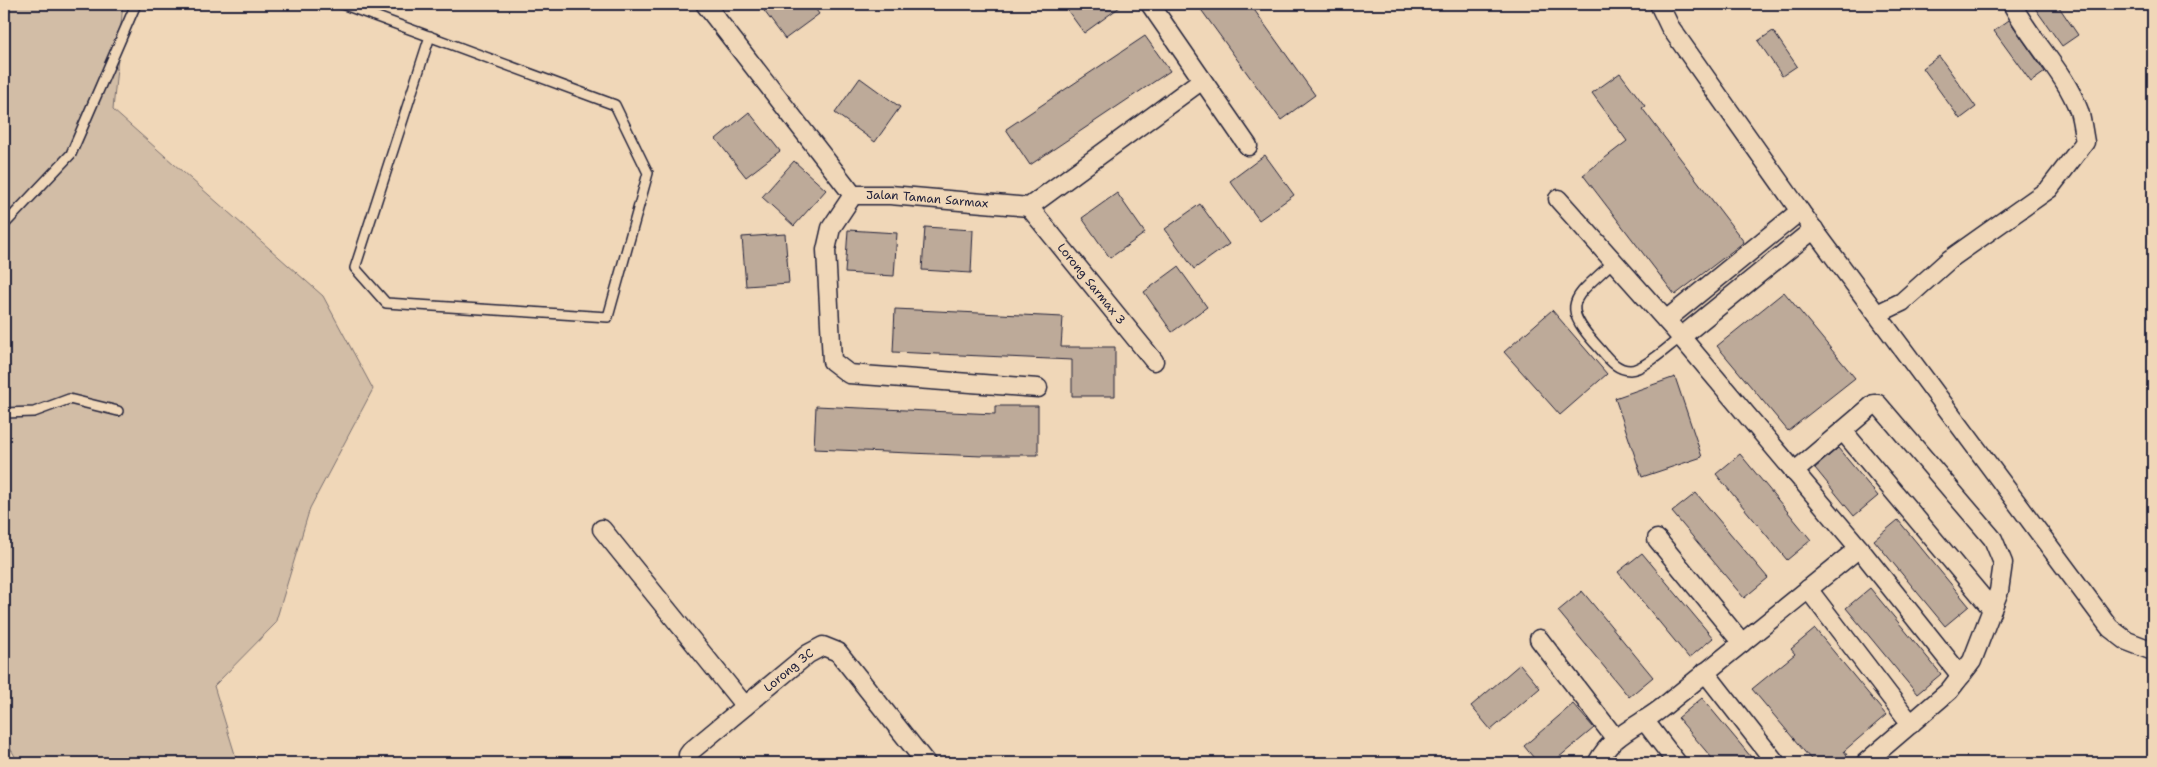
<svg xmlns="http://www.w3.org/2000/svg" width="2157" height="767" font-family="'Shantell Sans',sans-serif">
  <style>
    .green { fill: #d2bda6; stroke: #7a7070 }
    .building { fill: #bdaa99; stroke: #22223b }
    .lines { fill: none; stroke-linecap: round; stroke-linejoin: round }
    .service-casing { stroke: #22223b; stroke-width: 12 }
    .minor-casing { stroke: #22223b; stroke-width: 21 }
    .service { stroke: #f0d7b8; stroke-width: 9 }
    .minor { stroke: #f0d7b8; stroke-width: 18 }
    .labels { text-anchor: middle; stroke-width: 4; stroke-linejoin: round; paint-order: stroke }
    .street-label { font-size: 12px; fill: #22223b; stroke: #f0d7b8 }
  </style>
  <rect width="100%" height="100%" fill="#f0d7b8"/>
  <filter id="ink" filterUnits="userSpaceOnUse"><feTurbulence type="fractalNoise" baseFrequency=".02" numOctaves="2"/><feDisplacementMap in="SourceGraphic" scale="10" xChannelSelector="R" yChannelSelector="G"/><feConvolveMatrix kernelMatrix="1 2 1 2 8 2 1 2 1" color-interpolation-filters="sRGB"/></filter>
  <g filter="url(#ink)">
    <polygon class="green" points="4,4 123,4 113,110 323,296 373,389 310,508 275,624 214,686 237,761 232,763 19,763 4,738"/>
    <g class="building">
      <polygon points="759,4 812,4 819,14 785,39"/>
      <polygon points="1063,4 1124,4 1084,33"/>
      <polygon points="1197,4 1250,4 1315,95 1281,120"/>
      <polygon points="2032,4 2057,4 2078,35 2062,46"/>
      <polygon points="2009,20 2045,72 2031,82 1994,31"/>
      <polygon points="1773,31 1797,66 1782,76 1758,41"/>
      <polygon points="1145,36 1170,71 1030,165 1006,129"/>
      <polygon points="1939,56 1976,107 1960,119 1923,68"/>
      <polygon points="1620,73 1645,106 1642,108 1744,242 1675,295 1583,175 1627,141 1592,93"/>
      <polygon points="860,78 900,107 875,142 835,113"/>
      <polygon points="749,112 780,151 746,177 716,139"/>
      <polygon points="1265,155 1294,195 1259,220 1230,181"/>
      <polygon points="794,161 826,190 794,226 762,197"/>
      <polygon points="1117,193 1145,233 1110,258 1082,218"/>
      <polygon points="1200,204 1229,244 1194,269 1165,229"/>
      <polygon points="925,227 973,230 971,273 922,270"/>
      <polygon points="848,230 897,233 894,276 845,273"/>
      <polygon points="785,234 789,283 746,286 742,237"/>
      <polygon points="1178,267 1207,307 1172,332 1144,292"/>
      <polygon points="1784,292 1855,378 1788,431 1717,346"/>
      <polygon points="895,309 1063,317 1061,347 1115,347 1115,396 1072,396 1072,360 893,352"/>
      <polygon points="1552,310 1607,374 1560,415 1504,352"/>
      <polygon points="1675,377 1702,457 1642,477 1615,398"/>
      <polygon points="816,406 995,414 995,406 1038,406 1038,455 982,455 982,456 814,449"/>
      <polygon points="1838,448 1878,496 1854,516 1815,468"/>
      <polygon points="1740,454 1811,540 1787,560 1716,474"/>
      <polygon points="1696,493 1768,578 1744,598 1672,512"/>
      <polygon points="1898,520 1969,606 1945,626 1874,540"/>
      <polygon points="1642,553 1713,638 1689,658 1618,572"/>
      <polygon points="1870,588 1941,674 1917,694 1846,608"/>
      <polygon points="1582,591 1653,677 1629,697 1558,611"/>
      <polygon points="1815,629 1886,715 1844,751 1847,755 1838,763 1814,763 1752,689 1795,654 1791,649"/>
      <polygon points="1520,664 1540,688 1491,730 1471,706"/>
      <polygon points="1702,698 1756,763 1716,763 1678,718"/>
      <polygon points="1573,704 1594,728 1552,763 1538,763 1524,746"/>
    </g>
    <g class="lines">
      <defs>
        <g id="service">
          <polyline points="342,4 615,105 648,173 608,317 386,303 355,268 430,36"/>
          <polyline points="4,225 71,154 136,4"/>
          <path d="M1613,262c-39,37 -56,41 -13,87 8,9 16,21 30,21 14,0 40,-25 51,-33"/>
          <polyline points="4,413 34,412 69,399 118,411"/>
        </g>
        <g id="minor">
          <path id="s1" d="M705,4l148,191h37l139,12 173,-127"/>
          <polyline points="1150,4 1248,146"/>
          <polyline points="1659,4 1670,27 1800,211 2110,628 2127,641 2153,651"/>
          <polyline points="853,195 831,228 826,250 832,361 849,374 1038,388"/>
          <polyline points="1558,199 1681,337 1859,548 1961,676"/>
          <path id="s2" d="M1029,207l125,154"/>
          <path d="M1877,314l25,-12 48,-43 99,-70 36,-47c-2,-10 -3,-21 -6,-31 -14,-39 -48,-70 -67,-107"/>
          <polyline points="1666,320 1800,211"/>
          <polyline points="1681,337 1814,229"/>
          <polyline points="1843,431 1992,609"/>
          <polyline points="1794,472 1874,404 1878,404 1993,539 2003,563 1999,591 1972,661 1949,691 1865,763"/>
          <polyline points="602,529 745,706"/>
          <polyline points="1657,539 1742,643"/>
          <polyline points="1808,589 1911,724"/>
          <polyline points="1539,639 1615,738"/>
          <polyline points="1705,672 1776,763"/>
          <polyline points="1644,720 1677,763"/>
          <path id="s3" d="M690,763l-2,-8 3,-4 117,-97 15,-8 15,6 88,111"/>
          <path d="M1597,763c17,-31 40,-35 66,-56 65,-53 130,-106 196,-159"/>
        </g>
      </defs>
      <use href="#service" class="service-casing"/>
      <use href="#minor" class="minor-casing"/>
      <use href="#service" class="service"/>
      <use href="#minor" class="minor"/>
    </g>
  </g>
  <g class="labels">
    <g class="street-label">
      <text dy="4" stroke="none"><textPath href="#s1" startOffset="316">Jalan Taman Sarmax</textPath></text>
      <text dy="4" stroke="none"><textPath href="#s2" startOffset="99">Lorong Sarmax 3</textPath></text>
      <text dy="4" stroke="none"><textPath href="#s3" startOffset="140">Lorong 3C</textPath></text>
    </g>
  </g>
  <rect width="2157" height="767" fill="none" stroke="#f0d7b8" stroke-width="20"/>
  <rect x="10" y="10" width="2137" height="747" fill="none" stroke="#22223b" stroke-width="2" filter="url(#ink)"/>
</svg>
